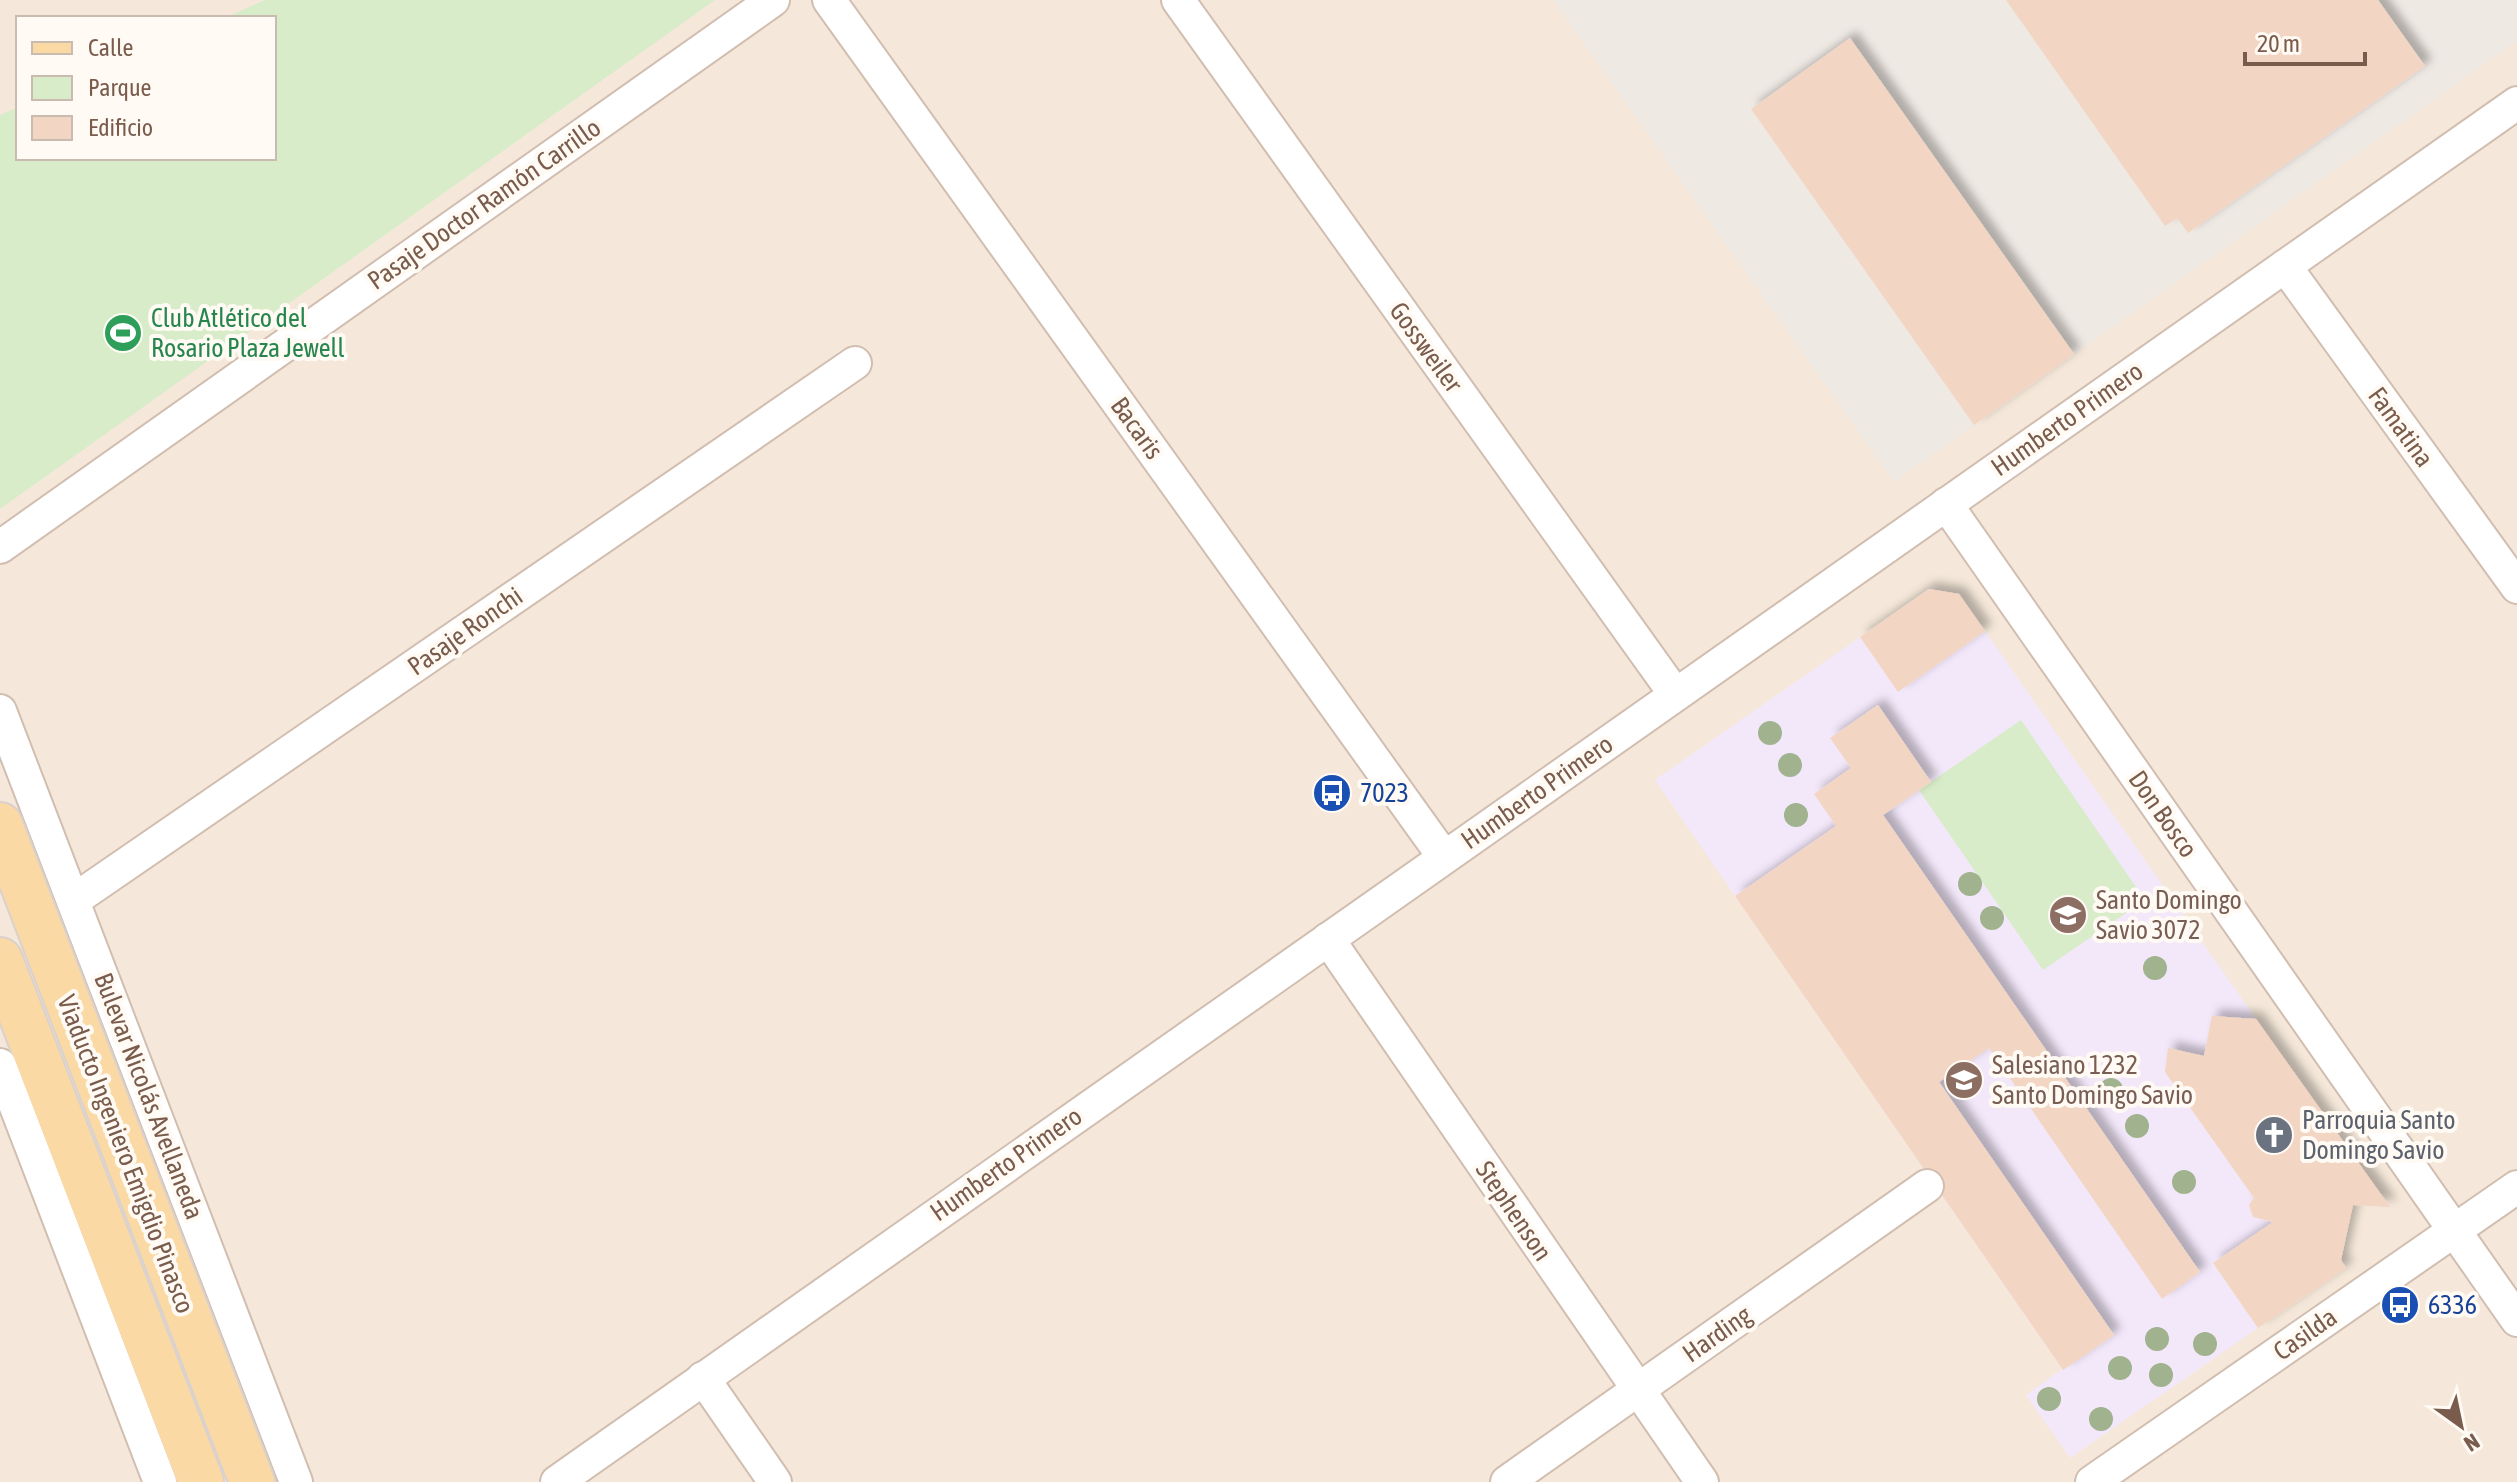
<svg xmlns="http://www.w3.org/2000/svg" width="2517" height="1482" font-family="'Asap Condensed',sans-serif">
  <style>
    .residential { fill: #f5e8da; fill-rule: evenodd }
    .industrial { fill: #efe9e4 }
    .education { fill: #f3e8fa }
    .green { fill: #d8ecc9 }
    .building { fill: #f3d5c3; filter: url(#shadow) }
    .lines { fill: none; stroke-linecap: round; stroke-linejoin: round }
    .street-casing { stroke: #d1beb0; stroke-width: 36 }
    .primary-casing { stroke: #dad1cd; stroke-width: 48 }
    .street { stroke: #fff; stroke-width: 32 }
    .primary { stroke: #fbd9a5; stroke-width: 44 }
    .tree { fill: #a0b28e }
    .labels { text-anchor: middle; stroke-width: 8; stroke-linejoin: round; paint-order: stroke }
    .street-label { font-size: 26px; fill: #7a5c4d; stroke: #fffaf3 }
    .leisure-label { font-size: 26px; fill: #27864d; stroke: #fffaf3; text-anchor: start }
    .transit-label { font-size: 26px; fill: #164399; stroke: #fffaf3; text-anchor: start }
    .education-label { font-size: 26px; fill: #785e54; stroke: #fffaf3; text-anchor: start }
    .worship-label { font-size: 26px; fill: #5b616d; stroke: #fffaf3; text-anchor: start }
  </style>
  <defs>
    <filter id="shadow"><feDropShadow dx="7" dy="-7" stdDeviation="4" flood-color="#0004"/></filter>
  </defs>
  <rect width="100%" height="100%" fill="#fdf6ec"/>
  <path class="residential" d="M0,0h2517v1482h-2517zM18,18h256v140h-256z"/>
  <polygon class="industrial" points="1553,0 2517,0 2517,41 1894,482"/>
  <polygon class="education" points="1929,589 1959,594 2256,1019 2212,1016 2204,1056 2169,1048 2165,1072 2254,1198 2249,1206 2253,1216 2273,1222 2213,1263 2258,1328 2070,1458 2026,1395 2062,1369 1655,780"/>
  <g class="green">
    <polygon points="265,0 715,0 0,509 0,115 18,107 18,158 274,158 274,18 224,18"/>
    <polygon points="2021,720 2145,900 2043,970 1919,790"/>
  </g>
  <g class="building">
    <polygon points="2006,0 2378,0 2425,66 2188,233 2177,218 2165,226"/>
    <polygon points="1850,38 2074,354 1974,425 1751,109"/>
    <polygon points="1929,589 1959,594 1985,631 1898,692 1860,637"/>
    <polygon points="1878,705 1931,782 1883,815 2200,1272 2162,1299 1989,1048 1939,1082 2114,1335 2063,1370 1735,896 1836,826 1814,794 1851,768 1830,738"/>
    <polygon points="2212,1016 2256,1019 2390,1207 2353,1205 2341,1260 2346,1268 2258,1328 2213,1263 2273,1222 2253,1217 2249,1205 2254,1198 2165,1072 2168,1048 2204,1056"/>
  </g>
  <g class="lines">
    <defs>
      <g id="street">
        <polyline points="829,0 1444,857"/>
        <polyline points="1178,0 1675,694"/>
        <polyline points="2285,266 2517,587"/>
        <polyline points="1946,504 2517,1320"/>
        <polyline points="0,547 773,0"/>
        <polyline points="0,711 296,1482"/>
        <polyline points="74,900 855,363"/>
        <polyline points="1328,939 1702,1482"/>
        <polyline points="0,1065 160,1482"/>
        <polyline points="703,1378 775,1482"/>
        <polyline points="557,1482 2517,103"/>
        <polyline points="1507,1482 1927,1186"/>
        <polyline points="2092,1482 2517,1187"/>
      </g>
      <g id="primary">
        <polyline points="0,825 252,1482"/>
        <polyline points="0,960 201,1482"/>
      </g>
    </defs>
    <use href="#street" class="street-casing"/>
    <use href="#primary" class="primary-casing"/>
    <use href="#street" class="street"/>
    <use href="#primary" class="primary"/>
  </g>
  <g class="tree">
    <circle cx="1770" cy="733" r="12"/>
    <circle cx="1790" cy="765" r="12"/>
    <circle cx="1796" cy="815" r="12"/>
    <circle cx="1970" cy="884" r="12"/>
    <circle cx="1992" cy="918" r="12"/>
    <circle cx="2155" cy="968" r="12"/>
    <circle cx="2111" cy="1090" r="12"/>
    <circle cx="2137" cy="1126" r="12"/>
    <circle cx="2184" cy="1182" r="12"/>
    <circle cx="2157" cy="1339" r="12"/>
    <circle cx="2205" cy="1344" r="12"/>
    <circle cx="2120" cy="1368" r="12"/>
    <circle cx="2161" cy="1375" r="12"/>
    <circle cx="2049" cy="1399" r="12"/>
    <circle cx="2101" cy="1419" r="12"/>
  </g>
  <defs>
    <symbol id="stadium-disc" viewBox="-11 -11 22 22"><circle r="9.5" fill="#2e9e5b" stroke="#fffaf3"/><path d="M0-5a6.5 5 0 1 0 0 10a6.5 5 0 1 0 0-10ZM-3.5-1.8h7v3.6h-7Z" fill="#fff"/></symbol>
    <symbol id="bus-disc" viewBox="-11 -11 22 22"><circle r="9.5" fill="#1a4fb4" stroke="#fffaf3"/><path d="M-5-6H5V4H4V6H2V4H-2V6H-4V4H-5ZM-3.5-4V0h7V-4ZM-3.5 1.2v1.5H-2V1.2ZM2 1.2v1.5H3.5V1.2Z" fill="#fff"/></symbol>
    <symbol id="university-disc" viewBox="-11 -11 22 22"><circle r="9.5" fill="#8d6e63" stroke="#fffaf3"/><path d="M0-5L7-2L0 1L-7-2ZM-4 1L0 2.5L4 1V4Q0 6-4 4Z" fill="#fff"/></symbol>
    <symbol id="school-disc" viewBox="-11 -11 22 22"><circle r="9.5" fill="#8d6e63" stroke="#fffaf3"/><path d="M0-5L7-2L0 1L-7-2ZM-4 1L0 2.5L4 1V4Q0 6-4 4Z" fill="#fff"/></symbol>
    <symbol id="church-disc" viewBox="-11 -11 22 22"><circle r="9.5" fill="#6b7280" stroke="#fffaf3"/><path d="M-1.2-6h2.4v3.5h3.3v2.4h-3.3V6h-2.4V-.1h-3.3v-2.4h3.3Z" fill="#fff"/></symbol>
  </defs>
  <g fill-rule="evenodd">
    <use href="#stadium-disc" x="101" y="311" width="44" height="44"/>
    <use href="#bus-disc" x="1310" y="771" width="44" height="44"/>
    <use href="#university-disc" x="2046" y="893" width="44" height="44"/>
    <use href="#school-disc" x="1942" y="1058" width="44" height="44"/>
    <use href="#church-disc" x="2252" y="1113" width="44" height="44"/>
    <use href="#bus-disc" x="2378" y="1283" width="44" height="44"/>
  </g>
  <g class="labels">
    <g class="street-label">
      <text transform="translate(484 204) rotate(-35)" y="9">Pasaje Doctor Ramón Carrillo</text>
      <text transform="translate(1426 347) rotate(54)" y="9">Gossweiler</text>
      <text transform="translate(2067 419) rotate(-35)" y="9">Humberto Primero</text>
      <text transform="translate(2401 427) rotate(54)" y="9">Famatina</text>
      <text transform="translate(1137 428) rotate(54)" y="9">Bacaris</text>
      <text transform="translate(465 631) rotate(-35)" y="9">Pasaje Ronchi</text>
      <text transform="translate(1537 792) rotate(-35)" y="9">Humberto Primero</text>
      <text transform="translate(2163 814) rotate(55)" y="9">Don Bosco</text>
      <text transform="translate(149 1096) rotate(69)" y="9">Bulevar Nicolás Avellaneda</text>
      <text transform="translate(126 1154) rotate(69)" y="9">Viaducto Ingeniero Emigdio Pinasco</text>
      <text transform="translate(1006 1164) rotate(-35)" y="9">Humberto Primero</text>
      <text transform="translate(1514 1211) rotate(56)" y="9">Stephenson</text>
      <text transform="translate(1717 1334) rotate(-35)" y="9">Harding</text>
      <text transform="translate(2305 1334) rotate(-35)" y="9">Casilda</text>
    </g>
    <g class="leisure-label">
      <text x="151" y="327">Club Atlético del<tspan x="151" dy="30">Rosario Plaza Jewell</tspan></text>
    </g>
    <g class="transit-label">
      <text x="1360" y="802">7023</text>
      <text x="2428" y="1314">6336</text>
    </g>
    <g class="education-label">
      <text x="2096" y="909">Santo Domingo<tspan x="2096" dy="30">Savio 3072</tspan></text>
      <text x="1992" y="1074">Salesiano 1232<tspan x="1992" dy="30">Santo Domingo Savio</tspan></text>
    </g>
    <g class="worship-label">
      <text x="2302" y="1129">Parroquia Santo<tspan x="2302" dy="30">Domingo Savio</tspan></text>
    </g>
  </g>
  <rect x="16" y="16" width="260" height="144" fill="#fffaf3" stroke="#cabbb1" stroke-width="2"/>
  <rect x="32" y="42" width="40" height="12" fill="#fbd9a5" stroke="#cabbb1" stroke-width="2"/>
  <text x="88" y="56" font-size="24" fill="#7a5c4d">Calle</text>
  <rect x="32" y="76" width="40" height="24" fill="#d8ecc9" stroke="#cabbb1" stroke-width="2"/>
  <text x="88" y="96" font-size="24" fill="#7a5c4d">Parque</text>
  <rect x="32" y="116" width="40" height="24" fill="#f3d5c3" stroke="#cabbb1" stroke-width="2"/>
  <text x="88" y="136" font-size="24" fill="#7a5c4d">Edificio</text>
  <g transform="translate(2461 1426) rotate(147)" stroke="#fffaf3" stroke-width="6" paint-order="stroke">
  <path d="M0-6L14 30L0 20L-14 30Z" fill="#7a5c4d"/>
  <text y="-12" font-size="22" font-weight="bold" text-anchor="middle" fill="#7a5c4d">N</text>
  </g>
  <path d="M2245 52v12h120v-12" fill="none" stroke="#7a5c4d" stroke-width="4"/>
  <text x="2257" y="52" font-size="24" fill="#7a5c4d" stroke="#fffaf3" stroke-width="6" paint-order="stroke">20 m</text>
</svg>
